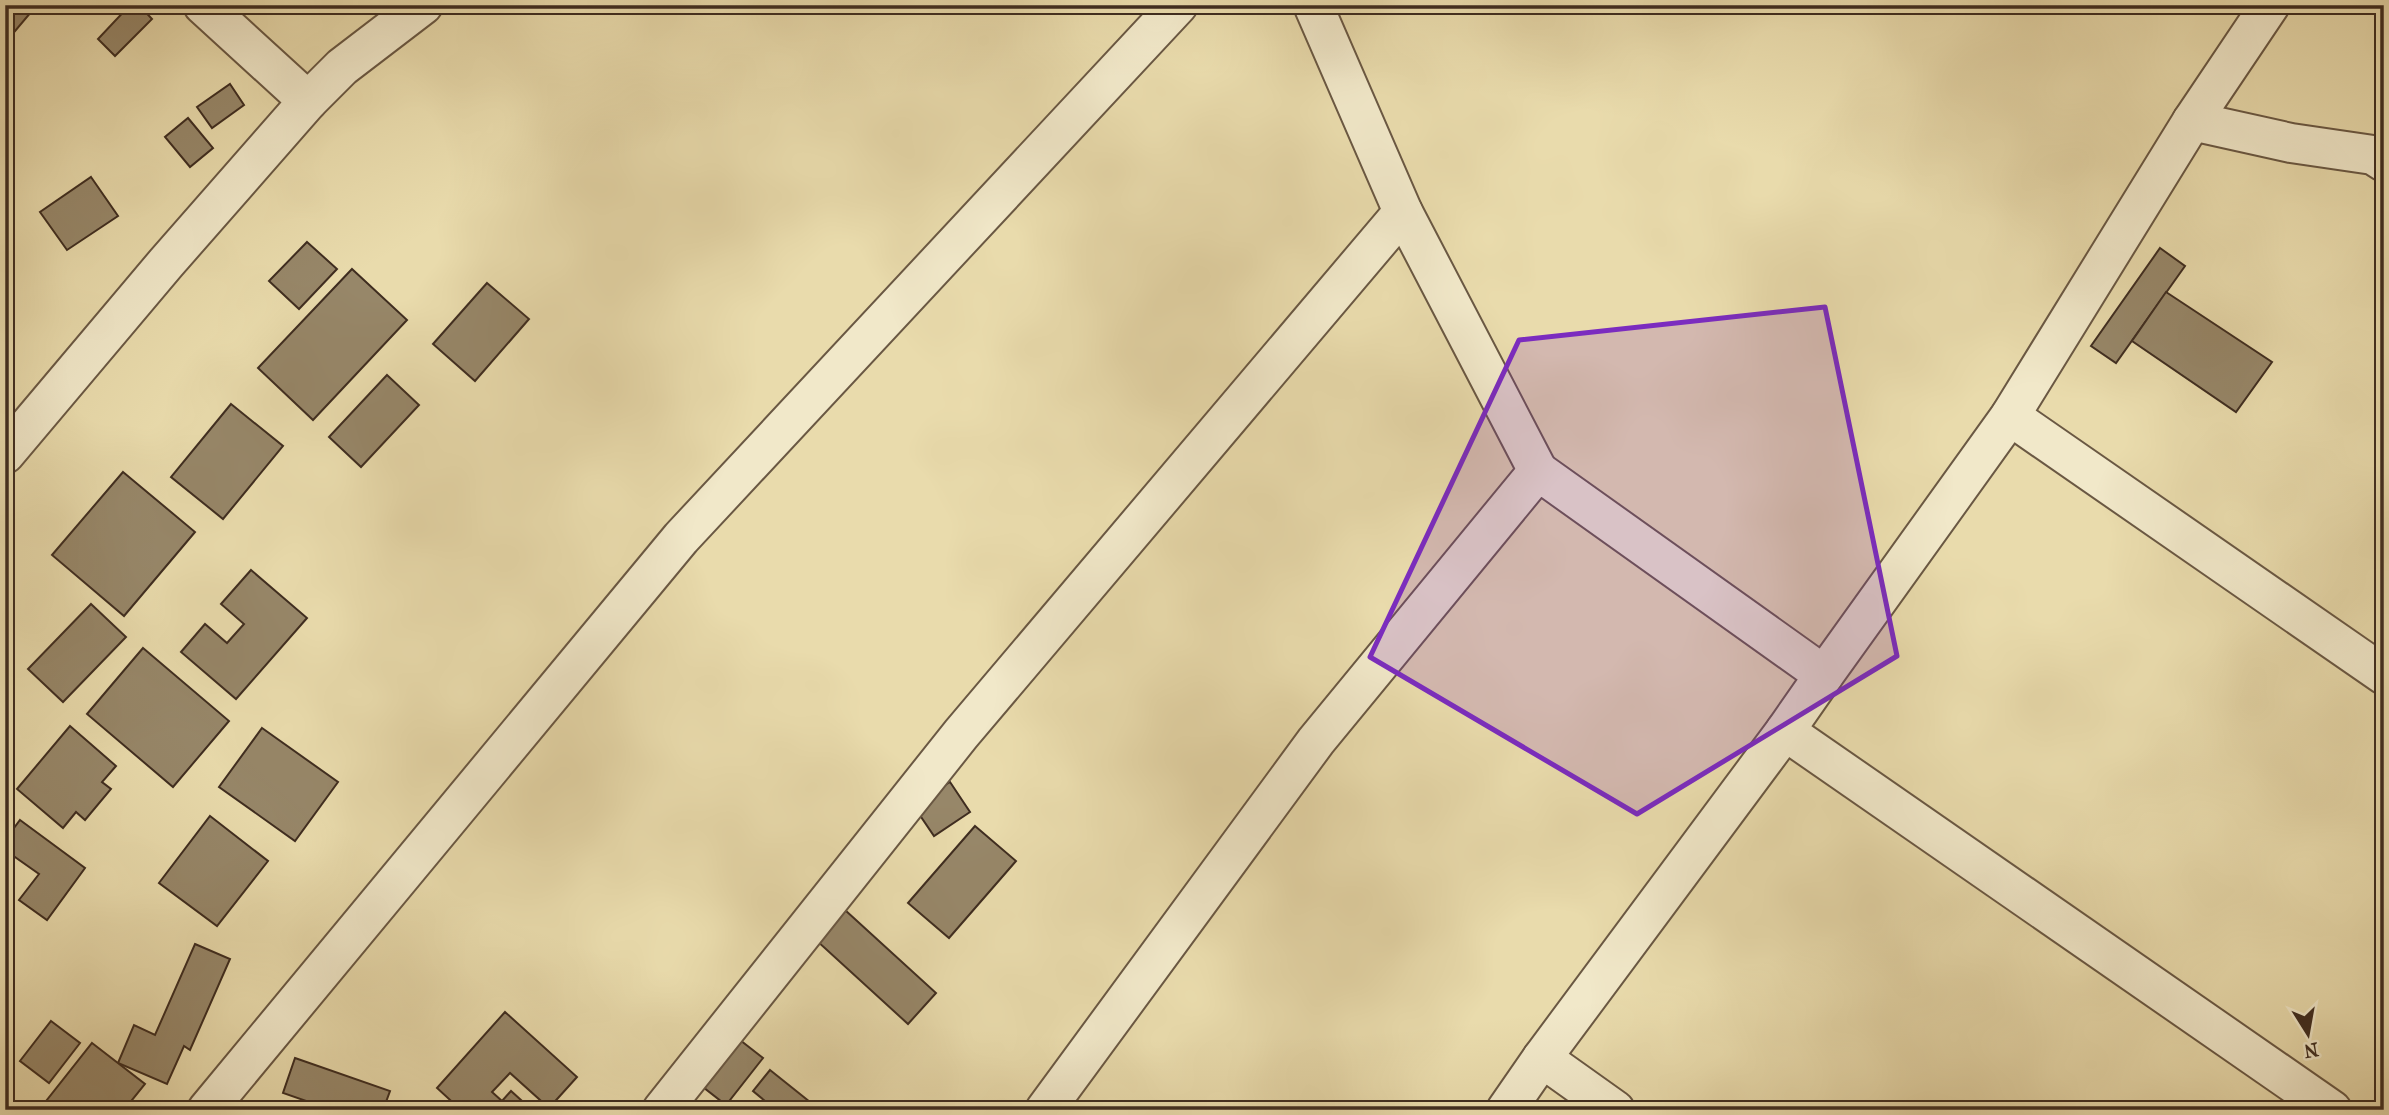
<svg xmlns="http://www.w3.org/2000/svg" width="2389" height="1115" font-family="'IM FELL French Canon',serif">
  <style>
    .building { fill: #978769; stroke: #3f2d20; stroke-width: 2 }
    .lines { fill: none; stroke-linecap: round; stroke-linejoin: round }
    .minor-casing { stroke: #6a5843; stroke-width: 42 }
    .minor { stroke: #f1e8c9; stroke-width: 38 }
    .marked { fill: #7b2cbf; fill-opacity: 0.2; stroke: #7b2cbf; stroke-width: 5; stroke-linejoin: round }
  </style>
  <rect width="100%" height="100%" fill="#e9dbac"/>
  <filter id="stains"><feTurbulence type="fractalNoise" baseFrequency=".00286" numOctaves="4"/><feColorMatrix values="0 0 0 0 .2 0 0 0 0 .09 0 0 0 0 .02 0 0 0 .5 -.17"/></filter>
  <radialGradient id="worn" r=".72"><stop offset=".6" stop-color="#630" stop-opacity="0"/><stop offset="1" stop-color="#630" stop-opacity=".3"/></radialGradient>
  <g class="building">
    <polygon points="5,5 37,5 5,43"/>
    <polygon points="130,5 139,5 152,19 115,56 98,39"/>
    <polygon points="230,84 244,105 212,128 197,107"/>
    <polygon points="188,118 213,148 190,167 165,137"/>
    <polygon points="91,177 118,216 67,250 40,212"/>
    <polygon points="307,242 337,269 299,309 269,281"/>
    <polygon points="2160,248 2185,266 2116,363 2091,346"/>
    <polygon points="352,269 407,320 313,420 258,368"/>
    <polygon points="487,283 529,319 475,381 433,344"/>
    <polygon points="2166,292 2272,362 2236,412 2132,341"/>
    <polygon points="387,375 419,405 361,467 329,437"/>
    <polygon points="231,404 283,446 223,519 171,477"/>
    <polygon points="123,472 195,532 124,616 52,555"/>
    <polygon points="251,570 307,618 236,699 181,652 205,624 227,643 244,624 221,604"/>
    <polygon points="91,604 126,637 63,702 28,669"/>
    <polygon points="143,648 229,721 173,787 87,714"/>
    <polygon points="70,726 116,766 102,782 111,789 85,820 76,812 63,828 17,789"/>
    <polygon points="262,728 338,782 295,841 219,787"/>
    <polygon points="950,782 970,812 934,836 913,805"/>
    <polygon points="210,816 268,861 217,926 159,883"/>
    <polygon points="20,820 85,868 47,920 19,900 39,874 5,850 5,840"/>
    <polygon points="975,826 1016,861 949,938 908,903"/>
    <polygon points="845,910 936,993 908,1024 816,940"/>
    <polygon points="195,944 230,959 190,1050 184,1046 167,1084 118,1063 134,1025 155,1035"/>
    <polygon points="505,1012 577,1077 549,1108 510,1073 492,1092 502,1101 511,1091 532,1110 461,1110 437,1088"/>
    <polygon points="51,1021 80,1043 49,1083 20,1061"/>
    <polygon points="731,1033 763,1058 726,1105 694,1080"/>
    <polygon points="92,1043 145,1084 124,1110 95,1110 91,1107 88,1110 39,1110"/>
    <polygon points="295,1058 390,1091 383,1110 332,1110 283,1093"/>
    <polygon points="770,1070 820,1110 776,1110 753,1091"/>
  </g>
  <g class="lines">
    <defs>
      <g id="minor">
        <polyline points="203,5 308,101"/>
        <polyline points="1313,5 1403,212 1538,471"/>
        <polyline points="2192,121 2291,143 2373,155 2384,162"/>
        <polyline points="2010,416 2384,675"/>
        <polyline points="5,454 166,263 308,101 342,67 423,5"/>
        <polyline points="1824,675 2010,416 2192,121 2270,5"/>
        <polyline points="1785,731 2332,1110"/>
        <polyline points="1542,1058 1615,1110"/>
        <polyline points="207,1110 681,538 1178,5"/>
        <polyline points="662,1110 961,734 1403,212"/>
        <polyline points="1045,1110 1316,741 1538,471 1824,675 1785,731 1542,1058 1506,1110"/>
      </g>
    </defs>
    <use href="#minor" class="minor-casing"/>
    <use href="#minor" class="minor"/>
  </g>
  <path class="marked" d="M1825,307l72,349 -260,158 -267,-157 149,-317z"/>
  <rect width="2389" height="1115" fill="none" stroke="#e9dbac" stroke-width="28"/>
  <rect x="7" y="7" width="2375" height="1101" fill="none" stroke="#3f2d20" stroke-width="3.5"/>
  <rect x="14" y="14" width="2361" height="1087" fill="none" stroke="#3f2d20" stroke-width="2"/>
  <g transform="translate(2308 1034) rotate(169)" stroke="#f1e8c9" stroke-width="5" paint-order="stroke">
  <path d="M0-5L12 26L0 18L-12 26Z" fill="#3f2d20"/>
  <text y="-10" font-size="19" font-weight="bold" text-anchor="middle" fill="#3f2d20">N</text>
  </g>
  <rect width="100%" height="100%" filter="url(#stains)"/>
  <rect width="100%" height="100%" fill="url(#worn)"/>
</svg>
